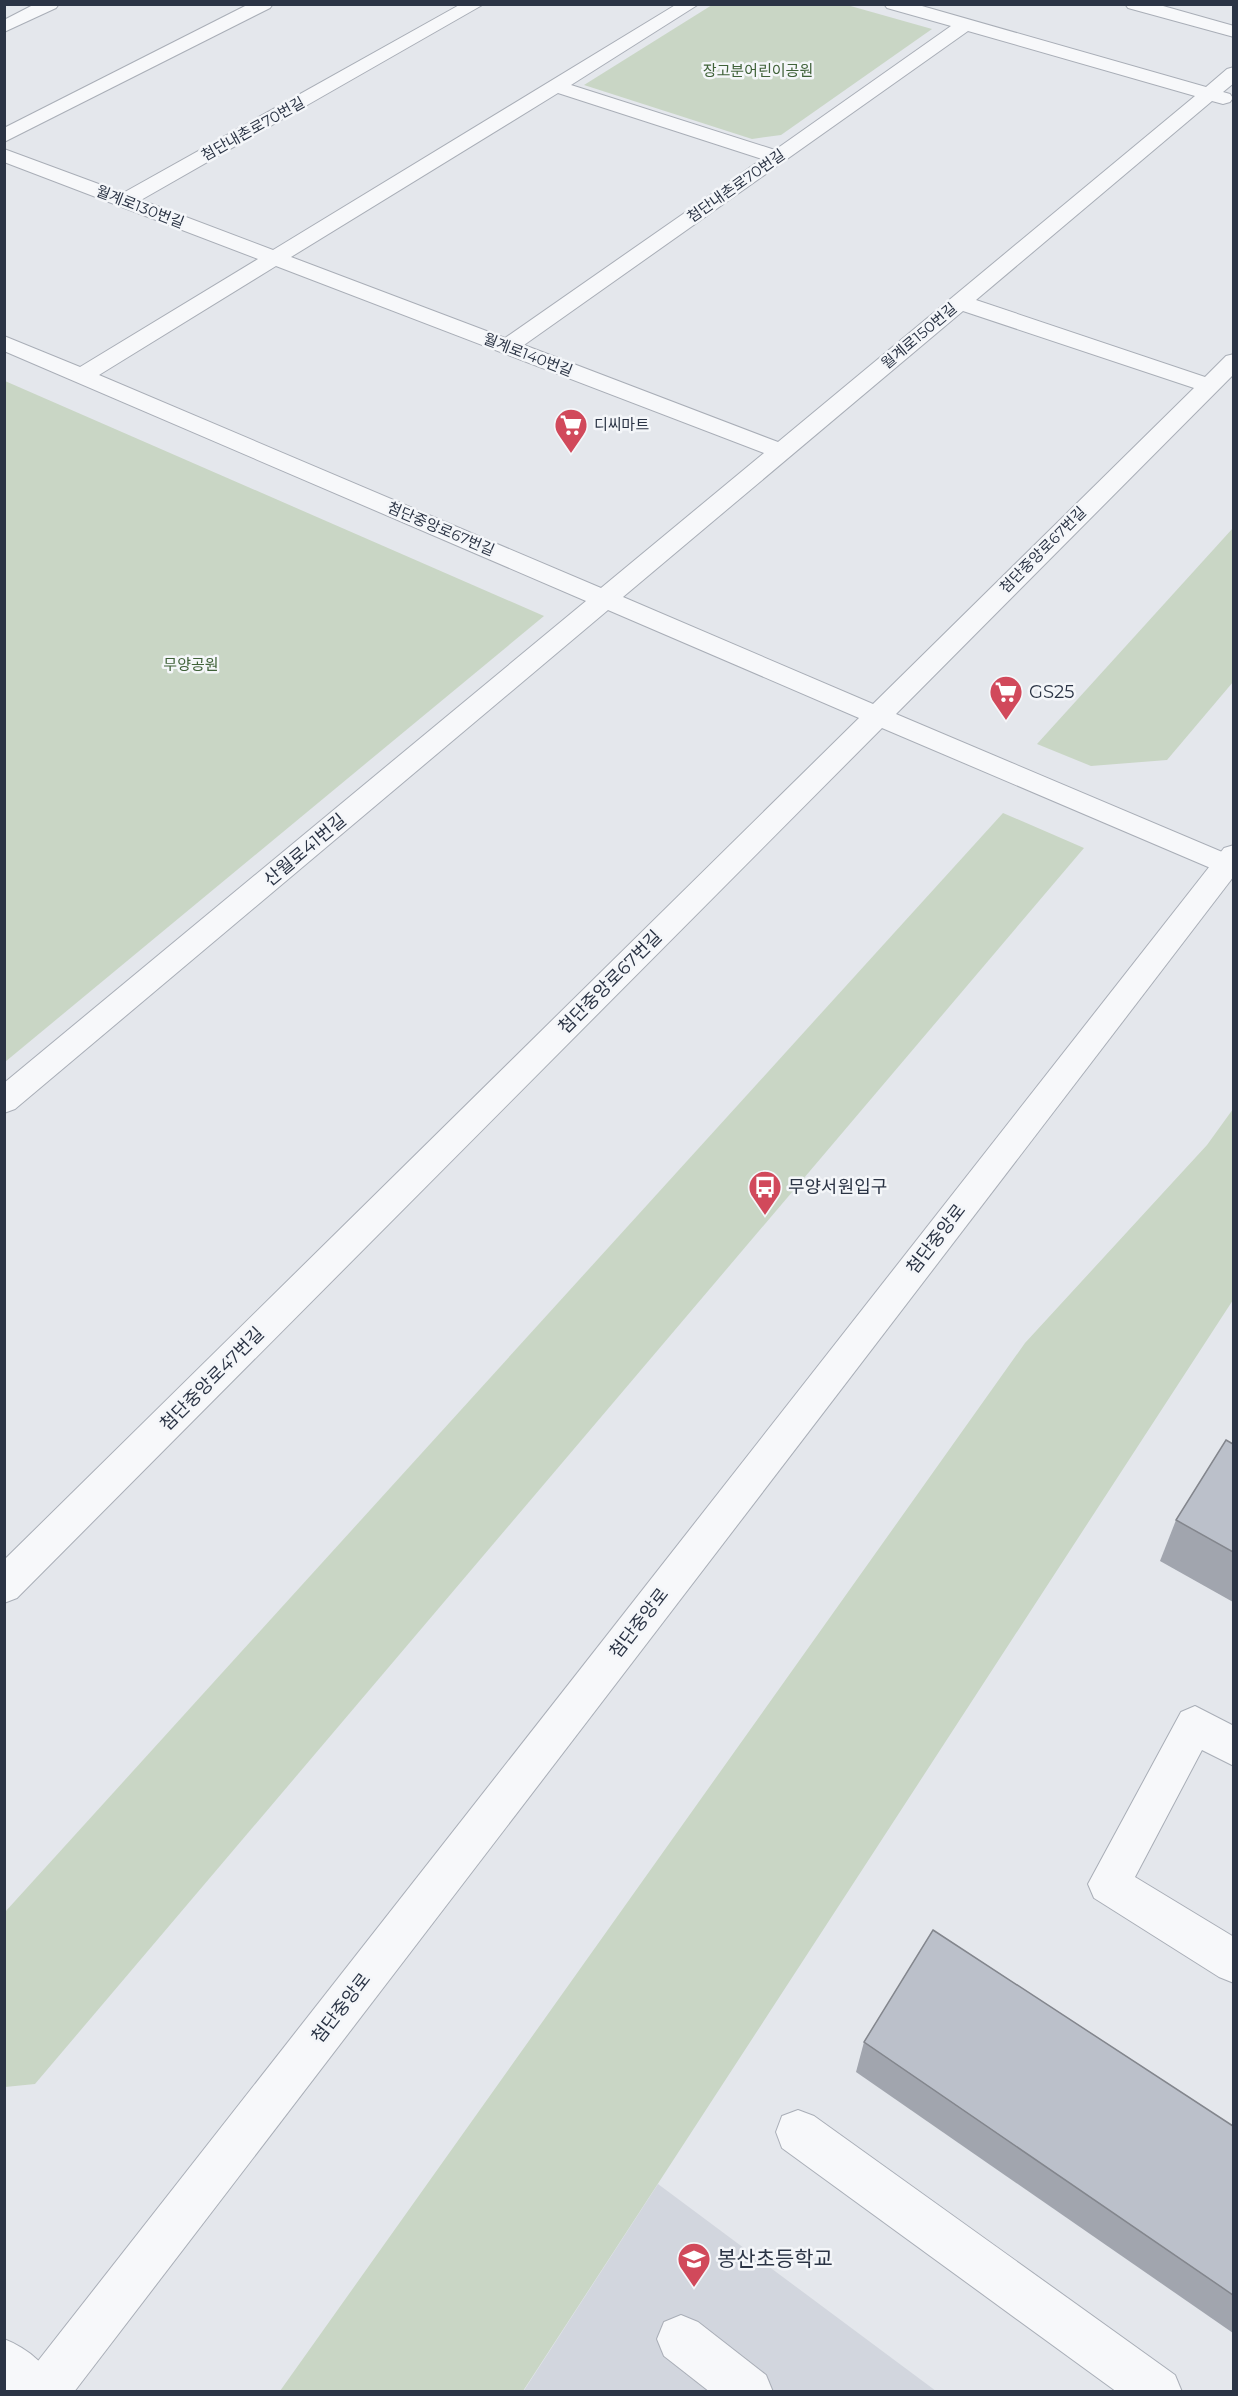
<svg xmlns="http://www.w3.org/2000/svg" width="1238" height="2396" font-family="Montserrat,'Noto Sans KR',sans-serif">
  <style>
    .built { fill: #d2d6de }
    .green { fill: #c9d6c5 }
    .lines { fill: none; stroke-linecap: round; stroke-linejoin: round }
    .service-casing { stroke: #a9aeb7; stroke-width: 2 }
    .minor-casing { stroke: #a9aeb7; stroke-width: 2 }
    .tertiary-casing { stroke: #a9aeb7; stroke-width: 2 }
    .service { fill: #f7f8fa; fill-rule: evenodd }
    .minor { fill: #f7f8fa; fill-rule: evenodd }
    .tertiary { fill: #f7f8fa; fill-rule: evenodd }
    .wall { fill: #a1a5ae }
    .building { fill: #bbc0ca; stroke: #83868d; stroke-width: 1.5 }
    .labels { text-anchor: middle; stroke-width: 5; stroke-linejoin: round; paint-order: stroke }
    .far-park-label { font-size: 15px; fill: #3f6138; stroke: #f4f6f9 }
    .far-street-label { font-size: 15px; fill: #2b3445; stroke: #f4f6f9 }
    .far-poi-label { font-size: 15px; fill: #2b3445; stroke: #f4f6f9; text-anchor: start }
    .poi-label { font-size: 18px; fill: #2b3445; stroke: #f4f6f9; text-anchor: start }
    .street-label { font-size: 18px; fill: #2b3445; stroke: #f4f6f9 }
    .near-poi-label { font-size: 21px; fill: #2b3445; stroke: #f4f6f9; text-anchor: start }
  </style>
  <rect width="100%" height="100%" fill="#e4e7ec"/>
  <polygon class="built" points="658,2184 936,2391 523,2392"/>
  <g class="green">
    <polygon points="712,5 847,5 932,29 781,135 752,139 584,85"/>
    <polygon points="5,381 544,616 5,1062"/>
    <polygon points="1233,528 1233,682 1167,760 1091,766 1037,744"/>
    <polygon points="1003,813 1084,848 35,2084 5,2087 5,1912"/>
    <polygon points="1233,1109 1233,1300 523,2391 280,2391 1025,1343 1207,1145"/>
  </g>
  <g class="lines">
    <defs>
      <g id="service">
        <polygon points="1195,1706 1234,1726 1234,1766 1202,1750 1135,1877 1234,1937 1234,1983 1219,1977 1094,1898 1088,1884 1181,1712"/>
        <polygon points="798,2110 814,2116 1175,2375 1182,2392 1117,2392 782,2148 776,2132 782,2116"/>
        <polygon points="681,2315 698,2322 766,2375 773,2392 710,2392 664,2356 657,2339 664,2322"/>
      </g>
      <g id="minor">
        <polygon points="35,4 59,4 56,8 4,32 4,20"/>
        <polygon points="249,4 273,4 270,8 4,142 4,128"/>
        <path d="M461,4h23l-343,196 132,50 404,-246h22l-128,81 204,65 176,-124 -64,-18 -3,-4h31l291,83 21,-18 7,-2v16l-11,9 7,2 3,4 -3,4 -7,2 -11,-3 -236,199 229,77 21,-21 8,-2v20l-338,340 338,143v21l-352,-150 -865,870 -13,5v-43l855,-842 -251,-108 -593,499 -11,4v-30l582,-482 -582,-250v-15l76,31 178,-108 -254,-97v-13l119,44zM968,31l227,65 -417,346 -254,-97zM558,93l204,66 -257,179 -214,-81zM276,266l488,187 -163,135 -502,-213zM963,311l231,77 -321,316 -250,-107z"/>
        <path d="M4,2339c25,10 46,28 56,53h-56z"/>
      </g>
      <g id="tertiary">
        <polygon points="1125,4 1156,4 1234,26 1234,37 1128,8"/>
        <polygon points="1234,845 1234,876 74,2392 20,2392 27,2375 1224,848"/>
      </g>
    </defs>
    <use href="#service" class="service-casing"/>
    <use href="#minor" class="minor-casing"/>
    <use href="#tertiary" class="tertiary-casing"/>
    <use href="#service" class="service"/>
    <use href="#minor" class="minor"/>
    <use href="#tertiary" class="tertiary"/>
  </g>
  <g class="wall">
    <polygon points="1233,1444 1233,1602 1160,1561 1176,1520"/>
    <polygon points="864,2042 1233,2126 1233,2333 856,2072"/>
  </g>
  <g class="building">
    <polygon points="1226,1440 1233,1444 1233,1552 1176,1520"/>
    <polygon points="933,1930 1233,2126 1233,2295 864,2042"/>
  </g>
  <defs>
    <symbol id="supermarket-pin" viewBox="-11 -11 22 30"><path d="M0 17L-7.5 6A9.5 9.5 0 1 1 7.5 6Z" fill="#d1495b" stroke="#f4f6f9"/><path d="M-6-5.5h2.5l.6 2H6L4.5 2H-2.5L-4.4-4H-6ZM-1.5 3.2a1.3 1.3 0 1 0 .1 0ZM3 3.2a1.3 1.3 0 1 0 .1 0Z" fill="#fff"/></symbol>
    <symbol id="bus-pin" viewBox="-11 -11 22 30"><path d="M0 17L-7.5 6A9.5 9.5 0 1 1 7.5 6Z" fill="#d1495b" stroke="#f4f6f9"/><path d="M-5-6H5V4H4V6H2V4H-2V6H-4V4H-5ZM-3.5-4V0h7V-4ZM-3.5 1.2v1.5H-2V1.2ZM2 1.2v1.5H3.5V1.2Z" fill="#fff"/></symbol>
    <symbol id="school-pin" viewBox="-11 -11 22 30"><path d="M0 17L-7.5 6A9.5 9.5 0 1 1 7.5 6Z" fill="#d1495b" stroke="#f4f6f9"/><path d="M0-5L7-2L0 1L-7-2ZM-4 1L0 2.5L4 1V4Q0 6-4 4Z" fill="#fff"/></symbol>
  </defs>
  <g fill-rule="evenodd">
    <use href="#supermarket-pin" x="552" y="406" width="38" height="52"/>
    <use href="#supermarket-pin" x="987" y="673" width="38" height="52"/>
    <use href="#bus-pin" x="746" y="1168" width="38" height="52"/>
    <use href="#school-pin" x="675" y="2240" width="38" height="52"/>
  </g>
  <g class="labels">
    <g class="far-park-label">
      <text x="758" y="76">장고분어린이공원</text>
      <text x="191" y="670">무양공원</text>
    </g>
    <g class="far-street-label">
      <text transform="translate(253 129) rotate(-29)" y="5">첨단내촌로70번길</text>
      <text transform="translate(736 186) rotate(-35)" y="5">첨단내촌로70번길</text>
      <text transform="translate(140 207) rotate(21)" y="5">월계로130번길</text>
      <text transform="translate(919 336) rotate(-40)" y="5">월계로150번길</text>
      <text transform="translate(528 355) rotate(21)" y="5">월계로140번길</text>
      <text transform="translate(441 529) rotate(23)" y="5">첨단중앙로67번길</text>
      <text transform="translate(1043 550) rotate(-45)" y="5">첨단중앙로67번길</text>
    </g>
    <g class="far-poi-label">
      <text x="594" y="430">디씨마트</text>
    </g>
    <g class="poi-label">
      <text x="1029" y="698">GS25</text>
      <text x="788" y="1193">무양서원입구</text>
    </g>
    <g class="street-label">
      <text transform="translate(305 850) rotate(-40)" y="6">산월로41번길</text>
      <text transform="translate(610 982) rotate(-45)" y="6">첨단중앙로67번길</text>
      <text transform="translate(936 1239) rotate(-52)" y="6">첨단중앙로</text>
      <text transform="translate(212 1379) rotate(-45)" y="6">첨단중앙로47번길</text>
      <text transform="translate(639 1623) rotate(-52)" y="6">첨단중앙로</text>
      <text transform="translate(341 2008) rotate(-52)" y="6">첨단중앙로</text>
    </g>
    <g class="near-poi-label">
      <text x="717" y="2266">봉산초등학교</text>
    </g>
  </g>
  <rect width="1238" height="2396" fill="none" stroke="#2b3445" stroke-width="12"/>
</svg>
